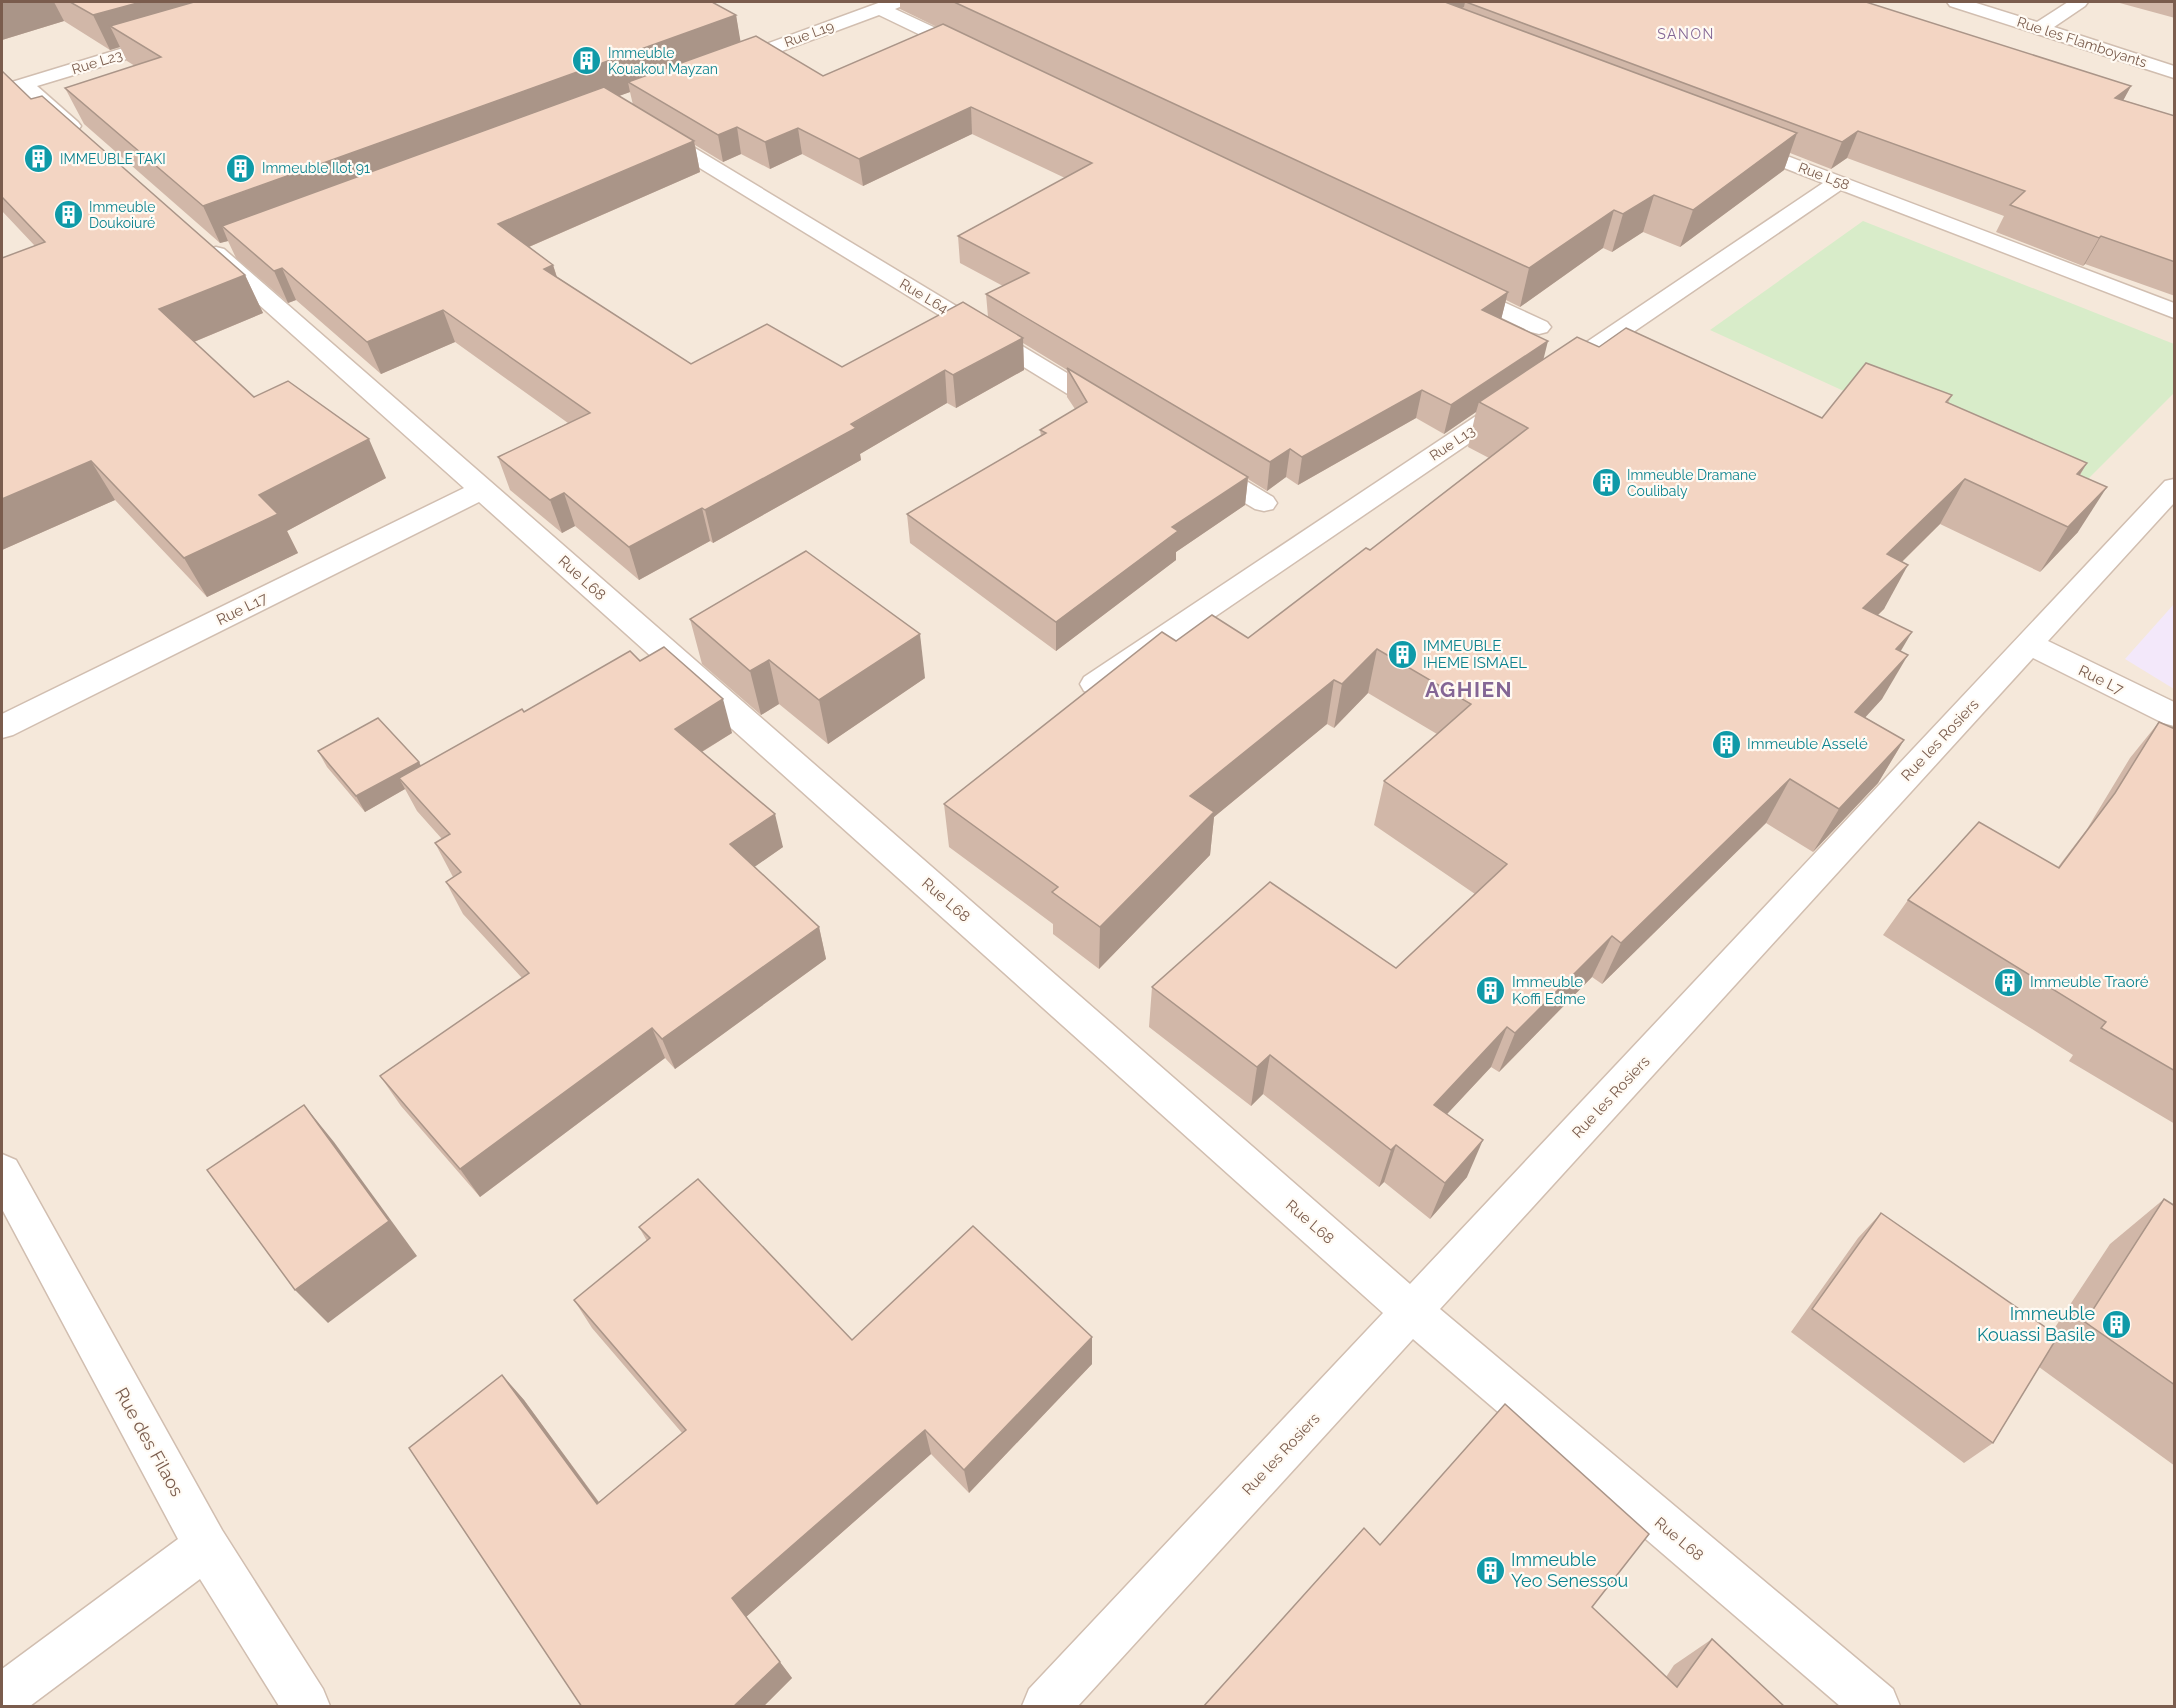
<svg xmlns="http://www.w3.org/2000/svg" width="2176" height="1708" font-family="Raleway,sans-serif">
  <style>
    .residential { fill: #f5e8da }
    .education { fill: #f3e8fa }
    .green { fill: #d8ecc9 }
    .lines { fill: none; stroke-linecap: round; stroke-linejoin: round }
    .minor-casing { stroke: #d1beb0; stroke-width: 3 }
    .minor { fill: #fff; fill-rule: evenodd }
    .wall { fill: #d1b7a8; fill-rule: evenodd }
    .shaded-wall { fill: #aa9588 }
    .building { fill: #f3d5c3; stroke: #aa9588; stroke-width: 1.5 }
    .labels { text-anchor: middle; stroke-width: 4.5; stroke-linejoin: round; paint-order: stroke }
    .far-street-label { font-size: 14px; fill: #7a5c4d; stroke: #fffaf3 }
    .far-neighbourhood-label { font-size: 14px; letter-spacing: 1.5px; fill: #846695; stroke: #fffaf3 }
    .far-culture-label { font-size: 14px; fill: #0d838f; stroke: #fffaf3; text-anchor: start }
    .street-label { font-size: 15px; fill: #7a5c4d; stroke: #fffaf3 }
    .culture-label { font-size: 15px; fill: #0d838f; stroke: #fffaf3; text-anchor: start }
    .near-culture-label { font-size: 18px; fill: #0d838f; stroke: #fffaf3; text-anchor: end }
    .near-street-label { font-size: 18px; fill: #7a5c4d; stroke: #fffaf3 }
    .district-label { font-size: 21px; font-weight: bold; letter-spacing: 1.5px; fill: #846695; stroke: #fffaf3 }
  </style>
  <rect width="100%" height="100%" fill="#fdf6ec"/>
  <rect class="residential" x="2" y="2" width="2172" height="1704"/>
  <polygon class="education" points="2174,604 2174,689 2125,659"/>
  <polygon class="green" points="1863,221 2174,344 2174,393 2072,495 1710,330"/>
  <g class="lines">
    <defs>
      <g id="minor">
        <polygon points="881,2 905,2 902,6 895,9 974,46 976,50 974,54 960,54 879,15 739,67 725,67 723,63 725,59"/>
        <polygon points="1947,2 1973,2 2037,22 2068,2 2088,2 2085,6 2054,27 2174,66 2174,78 1950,6"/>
        <polygon points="166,35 173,37 175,41 173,45 37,86 78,122 81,126 78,130 64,130 20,92 2,97 2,85"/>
        <polygon points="658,128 665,130 1115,402 1119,407 1115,412 1106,415 1097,412 651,138 648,134 651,130"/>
        <polygon points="1745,140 2174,303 2174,318 1841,190 1569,376 1560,378 1551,376 1548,371 1551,366 1823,183 1738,150 1735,146 1738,142"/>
        <polygon points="216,247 224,249 1410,1284 2165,481 2174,479 2174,503 2048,641 2174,702 2174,726 2163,723 2033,658 1440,1309 1893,1689 1900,1706 1840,1706 1413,1339 1078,1706 1022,1706 1029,1689 1383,1313 479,502 13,735 2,738 2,714 464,488 208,259 205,254 208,249"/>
        <polygon points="1462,283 1547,322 1551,327 1547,332 1539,334 1531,332 1454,295 1451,290 1454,285"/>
        <polygon points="1509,398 1518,400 1521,405 1518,410 1106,691 1095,695 1084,691 1080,684 1084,677 1500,400"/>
        <polygon points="1209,462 1218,464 1273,497 1277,503 1273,509 1264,511 1255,509 1200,476 1196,470 1200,464"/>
        <polygon points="2,1154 16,1160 222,1530 323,1689 330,1706 279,1706 200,1579 30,1706 2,1706 2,1669 178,1539 2,1209"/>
      </g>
    </defs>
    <use href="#minor" class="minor-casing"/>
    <use href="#minor" class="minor"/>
  </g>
  <g class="wall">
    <path d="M2,2h710l24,13 4,27 83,34 114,-49 -37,-18v-7h966l265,84 -8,14 52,16v180l-90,-32 -2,2 -87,-34 8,-16 -157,-58 -16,11 -41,-16 -6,17 -104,77 -37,-15 -31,20 -9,-4 -83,59 -14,-7 -5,19 42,41 56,-13 223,71 130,-23 -4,8 139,60 -7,12 -2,57 -38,40 -100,-48 -38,38 -18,47 -6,6 23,36 -19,48 -17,18 39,23 -26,43 -65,69 -47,-29 -164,161 -10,-7 -93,95 -8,-5 -44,47 20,63 -37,42 -46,-37 -5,5 -116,-93 -12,12 -102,-79 3,-40 244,-19 79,-74 -101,-69 10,-44 53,-47 -69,-41 -34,35 -7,-4 -113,93 -4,38 -111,114 -46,-35v-10l-104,-77 -5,-43 232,-163 72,-3 122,-88 119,-92 -21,-11 8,-35 -32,22 -28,-16 -118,67 -12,-8 -19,14 -19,-12 -3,26 -69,47v8l-120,91 -146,-108 -3,-29 134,-78 -1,-6 35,-21 -8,-12v-27l-44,-27 1,27 -68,38 -9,-5 -87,51 1,6 -148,83 -3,-2 -71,39 -64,-54 -13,7 -52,-43 -12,-33 70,-34 -113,-81 -74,32 -85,-74 -8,3 -52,-45 -8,-17 -8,2 -136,-119 -19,-36 70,-22 -8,-5 -7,-14 -10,3 -46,-29 -62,19zM630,92l3,13 -15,-9zM972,134l93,44 -107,58 2,27 43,23 -17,8 2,23 -146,50 -151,-3 -134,-87 -4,-12 -24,-18 171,-75 -5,-27 28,17 18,-8 29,15 32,-15 61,32z"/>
    <polygon points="2116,2 2175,2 2175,18"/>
    <polygon points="2,71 31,99 245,275 263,313 194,342 254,397 386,478 287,531 298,553 207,597 115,500 2,550 2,258 35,246 2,211"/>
    <polygon points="690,619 925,678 828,744 779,704 761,715 702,664"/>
    <polygon points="640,661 732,733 702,752 783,847 754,867 819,927 826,959 675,1069 665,1058 480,1197 401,1106 380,1076 522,978 463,914 446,882 453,877 435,843 442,839 417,811 405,789 365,812 327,767 318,751 419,762 421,766 524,712"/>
    <polygon points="2159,722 2175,729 2175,1124 2069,1061 2073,1055 1883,935 1908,900 2058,867 2087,829 2130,758"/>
    <polygon points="2164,1199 2175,1206 2175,1466 2039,1367 1993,1443 1964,1463 1791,1332 1858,1238 1881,1213 2052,1332 2110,1244"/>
    <polygon points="639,1227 852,1340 1092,1364 969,1493 931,1454 746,1617 792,1678 763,1707 582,1707 502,1375 524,1400 599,1502 682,1433 592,1328 574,1300 647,1241"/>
    <polygon points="1380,1545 1592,1607 1666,1677 1674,1665 1712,1639 1785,1707 1203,1707"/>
  </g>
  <g class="shaded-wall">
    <polygon points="2,2 54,2 64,21 2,40"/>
    <polygon points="141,2 272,2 110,26 120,47 110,50 93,15"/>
    <polygon points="1442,2 1465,2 1464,7 1439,19"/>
    <polygon points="736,15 742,50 628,82 630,92 235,238 222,226 228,241 220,243 203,206"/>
    <polygon points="2131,86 2117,112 2115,98"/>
    <polygon points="971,107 972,134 863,186 859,159"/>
    <polygon points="737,127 741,154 723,162 718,135"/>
    <polygon points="798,128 802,154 770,169 765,142"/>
    <polygon points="1858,131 1847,158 1831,169 1842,142"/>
    <polygon points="1797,133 1784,170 1680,247 1693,210"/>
    <polygon points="694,141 700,172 508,256 498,224"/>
    <polygon points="1654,195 1643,232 1612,252 1623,214"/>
    <polygon points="1614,210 1603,248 1520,307 1529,268"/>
    <polygon points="2101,236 2085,264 2083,266 2099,238"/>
    <polygon points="553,265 563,297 544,269"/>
    <polygon points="282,268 296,300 288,303 274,271"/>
    <polygon points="245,275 263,313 179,348 159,309"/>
    <polygon points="1508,292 1501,320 1482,310"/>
    <polygon points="443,310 455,342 381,374 367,342"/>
    <polygon points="1023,338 1024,370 956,408 953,375"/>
    <polygon points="1548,341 1541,369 1479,402 1476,412 1444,434 1451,405"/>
    <polygon points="945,370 947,403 860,454 861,460 713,543 705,510"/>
    <polygon points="1422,390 1416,418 1298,485 1302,457"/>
    <polygon points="369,439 386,478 287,531 298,553 207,597 184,558 259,495"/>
    <polygon points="1290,449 1286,477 1267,491 1270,462"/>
    <polygon points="91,461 115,500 2,550 2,499"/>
    <polygon points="2087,463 2059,508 2077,474"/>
    <polygon points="1248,477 1245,505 1176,552 1176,560 1056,651 1056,622 1172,527"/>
    <polygon points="1965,479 1940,524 1864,599 1887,554"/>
    <polygon points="2107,487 2078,532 2040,572 2068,527"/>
    <polygon points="564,493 575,526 562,533 550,500"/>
    <polygon points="702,508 710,541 639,580 629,547"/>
    <polygon points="1908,565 1884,609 1839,652 1863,608"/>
    <polygon points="1912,632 1886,676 1896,649"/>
    <polygon points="920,634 925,678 828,744 819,700"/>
    <polygon points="1377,649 1368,693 1334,728 1342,684"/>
    <polygon points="1908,655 1882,699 1831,755 1855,712"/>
    <polygon points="769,660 779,704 761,715 750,671"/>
    <polygon points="1334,680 1327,724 1214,817 1210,855 1099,969 1100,927 1190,796"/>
    <polygon points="723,699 732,733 685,762 675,729"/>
    <polygon points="1904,740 1878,783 1813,852 1839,809"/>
    <polygon points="419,762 426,777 399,778 405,789 365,812 356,796"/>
    <polygon points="1790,779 1766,823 1602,984 1621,943"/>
    <polygon points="775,814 783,847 740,877 730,844"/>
    <polygon points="819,927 826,959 675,1069 662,1039"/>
    <polygon points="1612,936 1592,977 1499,1072 1515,1033"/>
    <polygon points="1507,1027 1491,1067 1420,1143 1434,1105"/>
    <polygon points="652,1028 665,1058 480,1197 460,1169"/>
    <polygon points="1270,1055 1263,1094 1251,1106 1257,1067"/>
    <polygon points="304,1105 334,1142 417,1256 328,1323 295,1290"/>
    <polygon points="1483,1140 1467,1177 1430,1219 1445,1183"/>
    <polygon points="1396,1145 1384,1182 1379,1187 1391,1150"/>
    <polygon points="1092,1337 1092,1364 969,1493 964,1470"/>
    <polygon points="502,1375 524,1400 616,1526 597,1504"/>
    <polygon points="925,1430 931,1454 746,1617 792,1678 763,1707 733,1707 732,1598"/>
  </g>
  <g class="building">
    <polygon points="70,2 141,2 93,15"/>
    <polygon points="194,2 712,2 736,15 203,206 65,88 161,57 110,26"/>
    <polygon points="954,2 1445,2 1797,133 1693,210 1654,195 1623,214 1614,210 1529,268"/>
    <polygon points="1466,2 1866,2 2131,86 2115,98 2175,116 2175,262 2101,236 2099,238 2010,205 2025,191 1858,131 1842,142"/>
    <polygon points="943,24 1508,292 1482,310 1548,341 1451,405 1422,390 1302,457 1290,449 1270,462 986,294 1029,273 958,236 1092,163 971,107 859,159 798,128 765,142 737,127 718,135 628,82 756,36 823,76"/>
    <polygon points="2,71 31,99 42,96 245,275 159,309 254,397 288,381 369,439 259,495 278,514 184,558 91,461 2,499 2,258 45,242 2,197"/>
    <polygon points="604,87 694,141 498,224 553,265 544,269 691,364 767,324 842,367 963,302 1023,338 953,375 945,370 851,424 856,428 705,510 702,508 629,547 564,493 550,500 498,457 590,413 443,310 367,342 282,268 274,271 222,226"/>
    <polygon points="1626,328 1822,418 1866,363 1952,395 1946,402 2087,463 2077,474 2107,487 2068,527 1965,479 1887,554 1908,565 1863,608 1912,632 1896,649 1908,655 1855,712 1904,740 1839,809 1790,779 1621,943 1612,936 1515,1033 1507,1027 1434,1105 1483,1140 1445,1183 1396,1145 1391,1150 1270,1055 1257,1067 1152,987 1270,882 1396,968 1507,864 1384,781 1471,704 1377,649 1342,684 1334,680 1190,796 1214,812 1100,927 1052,892 1058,887 944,804 1162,632 1176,641 1212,615 1248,638 1366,548 1370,550 1528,428 1479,402 1577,337 1599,347"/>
    <polygon points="1067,368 1248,477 1172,527 1178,531 1056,622 907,514 1046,433 1040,430 1087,402"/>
    <polygon points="806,551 920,634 819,700 769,660 750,671 690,619"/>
    <polygon points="664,647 723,699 675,729 775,814 730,844 819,927 662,1039 652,1028 460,1169 380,1076 529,973 446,882 461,872 435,843 450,834 399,778 522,709 524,712 630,651 640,661"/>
    <polygon points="378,718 419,762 356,796 318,751"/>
    <polygon points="2159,722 2175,729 2175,1071 2101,1028 2106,1022 1908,900 1979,822 2059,868 2115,793"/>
    <polygon points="304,1105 389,1221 295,1290 207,1170"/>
    <polygon points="698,1179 852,1340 973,1226 1092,1337 964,1470 925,1430 732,1598 780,1662 733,1707 582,1707 409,1448 502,1375 597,1504 686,1430 574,1300 650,1238 639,1227"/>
    <polygon points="2164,1199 2175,1206 2175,1385 2085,1322"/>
    <polygon points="1881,1213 2058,1336 1993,1443 1812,1309"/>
    <polygon points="1505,1404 1649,1534 1592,1607 1677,1687 1712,1639 1785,1707 1203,1707 1364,1528 1380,1545"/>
  </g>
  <defs>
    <symbol id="building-disc" viewBox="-11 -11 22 22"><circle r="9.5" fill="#0f9aa8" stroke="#fffaf3"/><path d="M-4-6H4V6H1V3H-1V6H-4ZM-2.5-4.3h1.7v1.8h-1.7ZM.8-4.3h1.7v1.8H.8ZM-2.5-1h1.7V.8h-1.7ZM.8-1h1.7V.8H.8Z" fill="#fff"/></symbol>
  </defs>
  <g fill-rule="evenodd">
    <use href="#building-disc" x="570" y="44" width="33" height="33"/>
    <use href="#building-disc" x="22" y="142" width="33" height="33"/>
    <use href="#building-disc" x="224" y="152" width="33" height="33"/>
    <use href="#building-disc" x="52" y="198" width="33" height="33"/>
    <use href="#building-disc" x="1590" y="466" width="33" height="33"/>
    <use href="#building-disc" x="1386" y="638" width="33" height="33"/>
    <use href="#building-disc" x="1710" y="728" width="33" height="33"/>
    <use href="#building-disc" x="1992" y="966" width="33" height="33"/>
    <use href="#building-disc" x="1474" y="974" width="33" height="33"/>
    <use href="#building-disc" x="2100" y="1308" width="33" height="33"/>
    <use href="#building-disc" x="1474" y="1554" width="33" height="33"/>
  </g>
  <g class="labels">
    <g class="far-street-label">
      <text transform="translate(809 34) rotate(-20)" y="5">Rue L19</text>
      <text transform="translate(2082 42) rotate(18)" y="5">Rue les Flamboyants</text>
      <text transform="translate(97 62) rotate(-17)" y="5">Rue L23</text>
      <text transform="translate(1824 176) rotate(21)" y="5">Rue L58</text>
      <text transform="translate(924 296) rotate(31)" y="5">Rue L64</text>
      <text transform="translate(1452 443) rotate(-34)" y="5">Rue L13</text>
    </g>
    <g class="far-neighbourhood-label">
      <text x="1686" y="39">SANON</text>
    </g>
    <g class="far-culture-label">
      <text x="608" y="58">Immeuble<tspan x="608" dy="16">Kouakou Mayzan</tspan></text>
      <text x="60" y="164">IMMEUBLE TAKI</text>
      <text x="262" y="173">Immeuble Ilot 91</text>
      <text x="89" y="212">Immeuble<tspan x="89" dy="16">Doukoiuré</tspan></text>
      <text x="1627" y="480">Immeuble Dramane<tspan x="1627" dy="16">Coulibaly</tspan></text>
    </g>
    <g class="street-label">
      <text transform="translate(582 578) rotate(42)" y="5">Rue L68</text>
      <text transform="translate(242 609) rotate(-26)" y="5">Rue L17</text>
      <text transform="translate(2101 680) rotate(26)" y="5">Rue L7</text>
      <text transform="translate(1940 740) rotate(-47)" y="5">Rue les Rosiers</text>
      <text transform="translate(946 900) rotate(41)" y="5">Rue L68</text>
      <text transform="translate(1611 1097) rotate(-47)" y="5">Rue les Rosiers</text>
      <text transform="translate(1310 1222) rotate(41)" y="5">Rue L68</text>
      <text transform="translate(1281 1454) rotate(-47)" y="5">Rue les Rosiers</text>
      <text transform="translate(1679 1539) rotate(40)" y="5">Rue L68</text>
    </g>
    <g class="culture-label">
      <text x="1423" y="651">IMMEUBLE<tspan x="1423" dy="17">IHEME ISMAEL</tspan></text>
      <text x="1747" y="749">Immeuble Asselé</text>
      <text x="1512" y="987">Immeuble<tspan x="1512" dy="17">Koffi Edme</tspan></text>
      <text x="2030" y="987">Immeuble Traoré</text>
    </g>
    <g class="near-culture-label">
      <text x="2095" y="1320">Immeuble<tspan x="2095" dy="21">Kouassi Basile</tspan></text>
      <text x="1511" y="1566" text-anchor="start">Immeuble<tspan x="1511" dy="21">Yeo Senessou</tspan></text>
    </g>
    <g class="near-street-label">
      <text transform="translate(149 1442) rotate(61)" y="6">Rue des Filaos</text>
    </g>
    <g class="district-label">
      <text x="1469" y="697">AGHIEN</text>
    </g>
  </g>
  <rect width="2176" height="1708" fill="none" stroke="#7a5c4d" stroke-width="6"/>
</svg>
